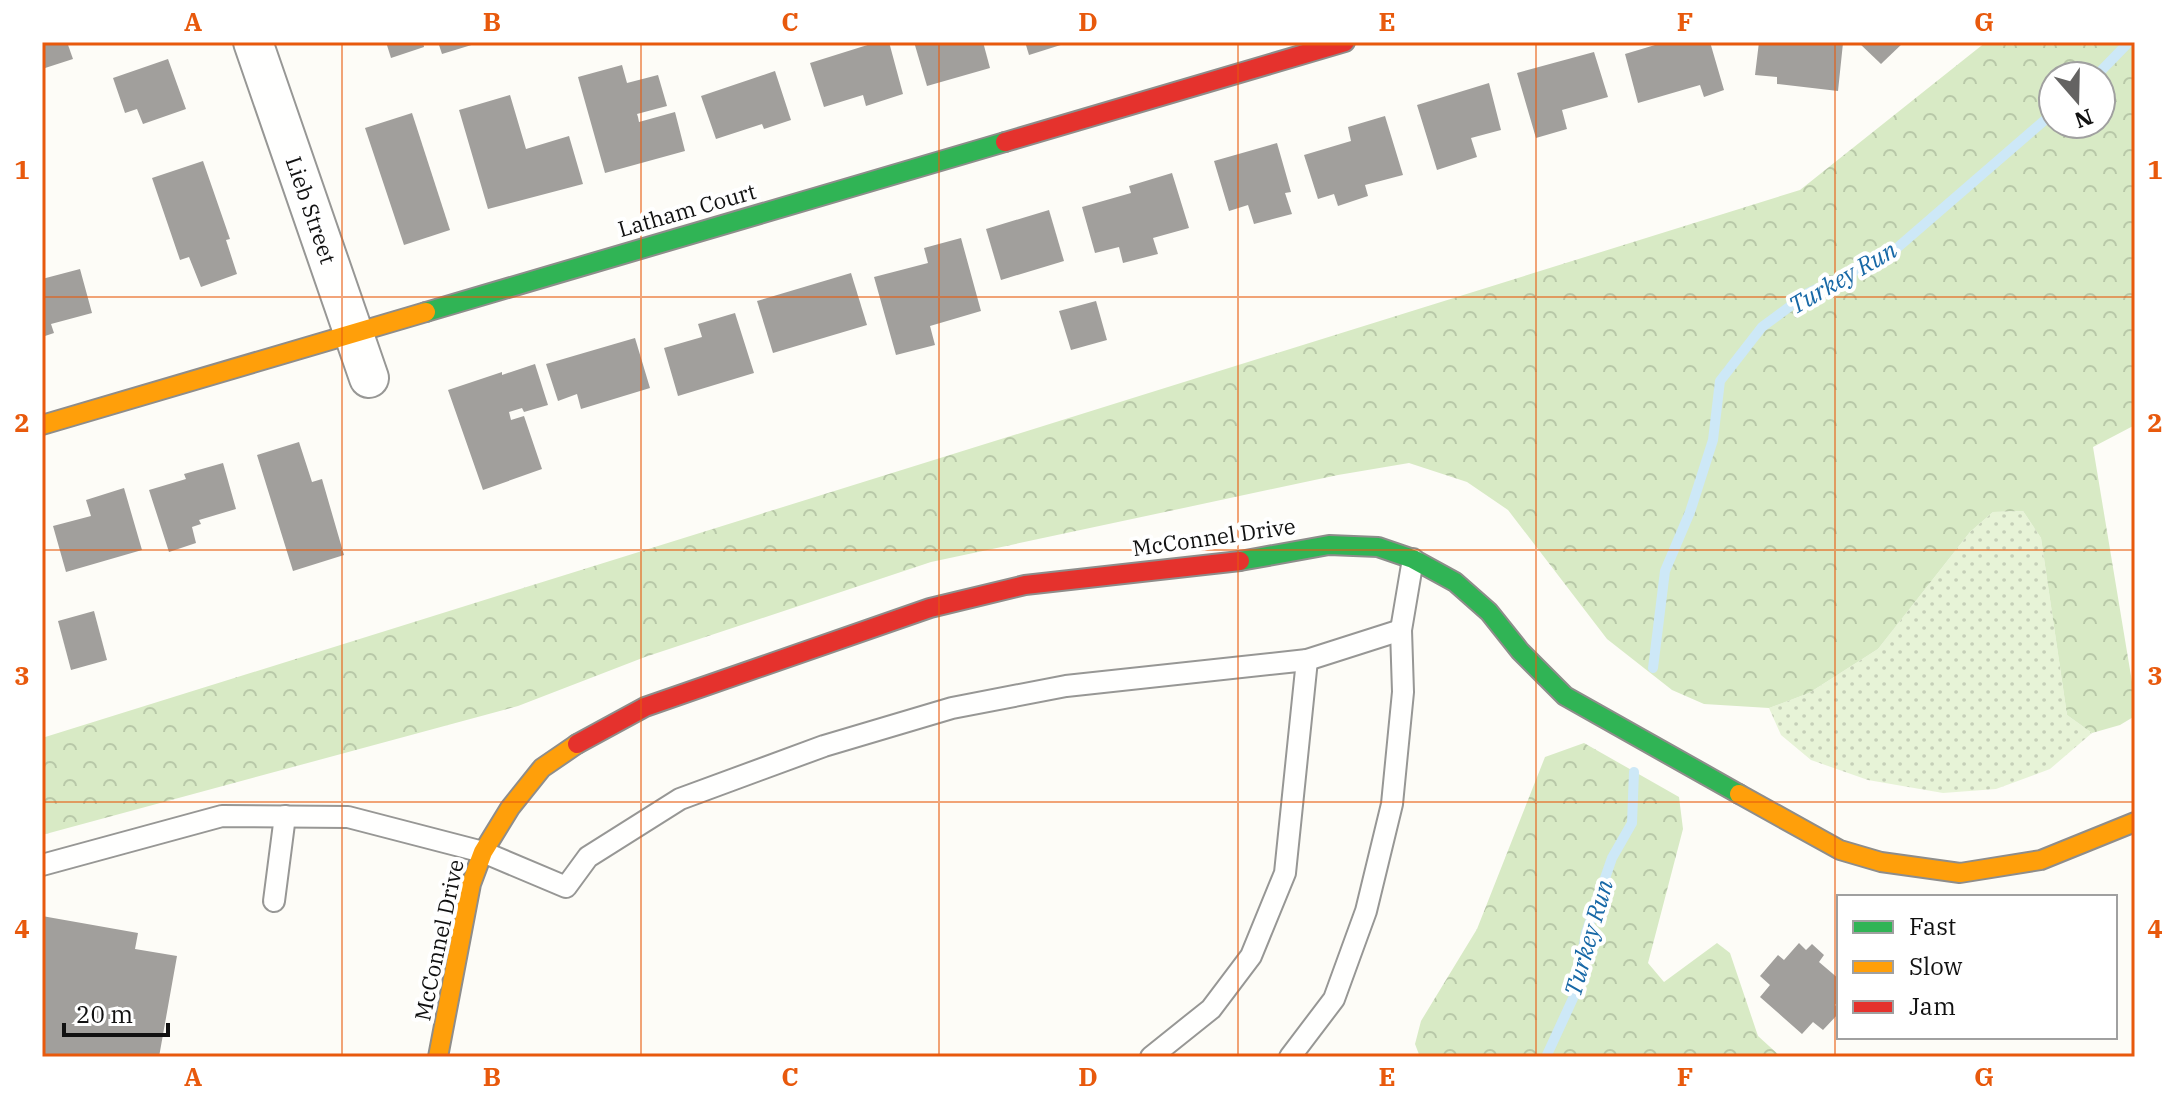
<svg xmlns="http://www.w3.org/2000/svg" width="2177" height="1099" font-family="'IBM Plex Serif',serif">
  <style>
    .grass { fill: url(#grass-dots) }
    .forest { fill: url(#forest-crowns); fill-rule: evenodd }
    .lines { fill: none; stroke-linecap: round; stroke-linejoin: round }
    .stream { stroke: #cde8f7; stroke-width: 10 }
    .building { fill: #a19f9c }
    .lane-casing { stroke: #979795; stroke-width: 24 }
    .street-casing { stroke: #979795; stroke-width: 42 }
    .fast-casing { stroke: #8e8d8b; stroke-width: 22 }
    .slow-casing { stroke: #8e8d8b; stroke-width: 22 }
    .jam-casing { stroke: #8e8d8b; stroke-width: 22 }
    .lane { stroke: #fffffe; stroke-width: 20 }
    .street { stroke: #fffffe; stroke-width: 38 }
    .fast { stroke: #30b455; stroke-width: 18 }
    .slow { stroke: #ff9f0a; stroke-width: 18 }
    .jam { stroke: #e5322d; stroke-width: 18 }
    .grid { fill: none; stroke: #e8590c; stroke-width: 2; stroke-opacity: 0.55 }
    .labels { text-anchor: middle; stroke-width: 8; stroke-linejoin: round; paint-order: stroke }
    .street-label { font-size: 22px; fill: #111; stroke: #fff }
    .water-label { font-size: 24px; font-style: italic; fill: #1768a6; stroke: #fff }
    .neatline { fill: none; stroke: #e8590c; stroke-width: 3 }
    .grid-label { font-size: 26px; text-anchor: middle; font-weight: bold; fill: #e8590c }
  </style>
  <defs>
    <pattern id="grass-dots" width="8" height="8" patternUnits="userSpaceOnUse" patternTransform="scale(2)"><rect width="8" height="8" fill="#e7f3d7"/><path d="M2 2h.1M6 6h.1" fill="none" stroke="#c5cfb8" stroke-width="1.8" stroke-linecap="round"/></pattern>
    <pattern id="forest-crowns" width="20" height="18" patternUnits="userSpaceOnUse" patternTransform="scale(2)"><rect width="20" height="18" fill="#d8eac5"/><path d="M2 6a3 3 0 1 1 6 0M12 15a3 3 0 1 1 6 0" fill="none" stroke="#b8c8a8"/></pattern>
  </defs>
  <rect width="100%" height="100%" fill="#fdfcf7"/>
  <polygon class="grass" points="2023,511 2041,538 2067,715 2092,733 2050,769 1996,789 1943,793 1868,780 1811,760 1781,735 1769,708 1809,693 1878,649 1970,532 1993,512"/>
  <g class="forest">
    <path d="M1986,42h149v383l-42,22 42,253v16l-15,9 -28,8 -25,-18 -26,-177 -18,-27 -30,1 -23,20 -92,117 -69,44 -40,15 -65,-4 -32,-14 -65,-51 -99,-129 -41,-28 -58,-19 -71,12 -407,87 -286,95 -127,49 -476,129v-97l1758,-548zM2053,76h48v48h-48z"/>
    <polygon points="1584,743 1679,797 1683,829 1648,963 1664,982 1717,943 1730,953 1758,1036 1781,1057 1420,1057 1415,1044 1421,1021 1477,929 1545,757"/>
  </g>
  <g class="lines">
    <g class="stream">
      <polyline points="2096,76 2129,42"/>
      <polyline points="1653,668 1665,571 1690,512 1713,440 1720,381 1762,327 1808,293 1890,254 2053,113"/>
      <polyline points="1546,1057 1575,994 1586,933 1612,858 1632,823 1634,772"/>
    </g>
  </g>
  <g class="building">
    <polygon points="42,42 67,42 73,59 42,69"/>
    <polygon points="386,42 423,42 424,47 391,58"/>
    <polygon points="438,42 478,42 478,43 442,54"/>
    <polygon points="877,42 889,42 903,94 866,106 863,95 824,107 810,63"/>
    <polygon points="914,42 983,42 990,68 927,86"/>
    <polygon points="1025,42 1067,42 1067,43 1029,55"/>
    <polygon points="1665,42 1710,42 1724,90 1704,97 1700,85 1638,103 1625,54"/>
    <polygon points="1759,42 1843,43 1838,91 1777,84 1777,77 1755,75"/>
    <polygon points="1858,42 1904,42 1881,64"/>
    <polygon points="1594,52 1608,97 1562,110 1567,129 1536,138 1517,73"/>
    <polygon points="168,59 186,109 143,124 137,109 125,113 113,78"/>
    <polygon points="622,65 627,83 658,75 667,106 637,114 638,117 639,122 675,112 685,151 605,173 578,77"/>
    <polygon points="775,71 791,120 764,129 762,124 716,139 701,96"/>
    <polygon points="1489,83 1501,130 1471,138 1477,157 1437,170 1417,105"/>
    <polygon points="510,95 526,149 569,136 583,184 488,209 459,110"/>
    <polygon points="412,113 450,230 404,245 365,128"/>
    <polygon points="1385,116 1403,175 1365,185 1368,196 1338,206 1334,194 1318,199 1304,155 1351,141 1348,127"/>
    <polygon points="1277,143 1291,192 1285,193 1292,214 1254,224 1248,205 1229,211 1214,161"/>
    <polygon points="203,161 230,239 226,240 237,274 201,287 189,257 180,260 152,178"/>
    <polygon points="1172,173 1189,228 1153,238 1158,254 1123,263 1119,247 1095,253 1082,207 1131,193 1129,186"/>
    <polygon points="1049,210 1064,261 1001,280 986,229"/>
    <polygon points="961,238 981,311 930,326 935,345 896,355 874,277 928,263 924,248"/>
    <polygon points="80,269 92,313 51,324 54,333 42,337 42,279"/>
    <polygon points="851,273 867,325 773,353 757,301"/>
    <polygon points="1096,301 1107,340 1071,350 1059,311"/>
    <polygon points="735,313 754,373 678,396 664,348 702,337 698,324"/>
    <polygon points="635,338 650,388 581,409 577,394 558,401 546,364"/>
    <polygon points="535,364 548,405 524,412 522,408 509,412 511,420 524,416 542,469 483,490 448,390 502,372 502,375"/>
    <polygon points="299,442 312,482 322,479 344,555 293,571 257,455"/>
    <polygon points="223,463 236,509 199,520 201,524 192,527 196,543 169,552 149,490 186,479 184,474"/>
    <polygon points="124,488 142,550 66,572 53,526 91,516 86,500"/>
    <polygon points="94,611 107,660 71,670 58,621"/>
    <polygon points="42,916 138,933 135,949 177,956 159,1057 42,1057"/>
    <polygon points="1799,943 1806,950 1812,944 1824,955 1819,962 1839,979 1839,1001 1835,1005 1839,1008 1839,1013 1823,1030 1813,1022 1802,1034 1760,997 1770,985 1760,976 1778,955 1784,960"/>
  </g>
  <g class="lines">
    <defs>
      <g id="lane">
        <polyline points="42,865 222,816 348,817 483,852 566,887 588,857 680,799 824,746 952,708 1066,686 1307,660 1401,630"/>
        <polyline points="274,901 285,816"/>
        <polyline points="1151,1057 1211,1009 1251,956 1285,873 1307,660"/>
        <polyline points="1290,1057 1334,999 1366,911 1392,804 1403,692 1401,630 1413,559"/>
      </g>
      <polyline id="street" points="253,42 369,378"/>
      <g id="fast">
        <polyline points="426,312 1005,142"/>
        <polyline points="1240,561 1329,545 1378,547 1413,559 1455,582 1489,612 1520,651 1565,696 1739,794"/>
      </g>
      <g id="slow">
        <polyline points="42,425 426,312"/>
        <polyline points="1739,794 1840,850 1881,862 1960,873 2041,860 2135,822"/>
        <polyline points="438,1057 471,884 483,852 510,808 542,768 577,744"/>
      </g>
      <g id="jam">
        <polyline points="1005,142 1345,42"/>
        <polyline points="577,744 645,707 930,608 1025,585 1240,561"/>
      </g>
    </defs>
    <use href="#lane" class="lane-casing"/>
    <use href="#street" class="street-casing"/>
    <use href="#fast" class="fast-casing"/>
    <use href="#slow" class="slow-casing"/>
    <use href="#jam" class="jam-casing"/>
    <use href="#lane" class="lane"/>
    <use href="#street" class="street"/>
    <use href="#fast" class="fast"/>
    <use href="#slow" class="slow"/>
    <use href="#jam" class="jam"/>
  </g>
  <path class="grid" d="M342,42v1015M641,42v1015M939,42v1015M1238,42v1015M1536,42v1015M1835,42v1015M42,297h2093M42,550h2093M42,802h2093"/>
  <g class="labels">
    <g class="street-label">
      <text transform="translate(311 210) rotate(71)" y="8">Lieb Street</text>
      <text transform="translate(687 210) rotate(-16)" y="8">Latham Court</text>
      <text transform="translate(1214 537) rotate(-8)" y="8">McConnel Drive</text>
      <text transform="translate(439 940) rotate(-78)" y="8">McConnel Drive</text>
    </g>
    <g class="water-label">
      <text transform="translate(1843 278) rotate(-30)" y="8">Turkey Run</text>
      <text transform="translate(1589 938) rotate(-74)" y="8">Turkey Run</text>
    </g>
  </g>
  <rect width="2177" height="1099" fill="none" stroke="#ffffff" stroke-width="88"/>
  <rect x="1837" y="895" width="280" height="144" fill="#ffffff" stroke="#a0a0a0" stroke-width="2"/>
  <rect x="1853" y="921" width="40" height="12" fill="#30b455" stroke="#a0a0a0" stroke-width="2"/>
  <text x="1909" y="935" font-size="24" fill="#111111">Fast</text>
  <rect x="1853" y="961" width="40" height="12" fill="#ff9f0a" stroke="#a0a0a0" stroke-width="2"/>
  <text x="1909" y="975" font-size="24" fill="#111111">Slow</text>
  <rect x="1853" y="1001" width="40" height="12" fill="#e5322d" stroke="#a0a0a0" stroke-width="2"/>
  <text x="1909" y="1015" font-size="24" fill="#111111">Jam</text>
  <g transform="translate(2077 100) rotate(160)"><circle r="38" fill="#ffffff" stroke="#a0a0a0" stroke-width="2"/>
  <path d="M0-6L14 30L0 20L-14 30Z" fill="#646362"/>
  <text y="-12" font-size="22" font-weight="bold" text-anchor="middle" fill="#111111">N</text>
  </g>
  <path d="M64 1023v12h104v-12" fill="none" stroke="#111111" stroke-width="4"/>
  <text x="76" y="1023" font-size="24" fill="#111111" stroke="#ffffff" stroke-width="6" paint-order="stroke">20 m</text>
  <rect x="44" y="44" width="2089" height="1011" class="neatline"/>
  <g class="grid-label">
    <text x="193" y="31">A</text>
    <text x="492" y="31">B</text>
    <text x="790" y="31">C</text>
    <text x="1088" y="31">D</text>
    <text x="1387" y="31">E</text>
    <text x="1685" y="31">F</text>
    <text x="1984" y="31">G</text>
    <text x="22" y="179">1</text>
    <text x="2155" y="179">1</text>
    <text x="22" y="432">2</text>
    <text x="2155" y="432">2</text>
    <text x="22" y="685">3</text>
    <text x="2155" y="685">3</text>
    <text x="22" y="938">4</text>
    <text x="2155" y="938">4</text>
    <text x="193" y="1086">A</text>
    <text x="492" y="1086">B</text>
    <text x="790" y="1086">C</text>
    <text x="1088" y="1086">D</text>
    <text x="1387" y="1086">E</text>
    <text x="1685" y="1086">F</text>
    <text x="1984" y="1086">G</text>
  </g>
</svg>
